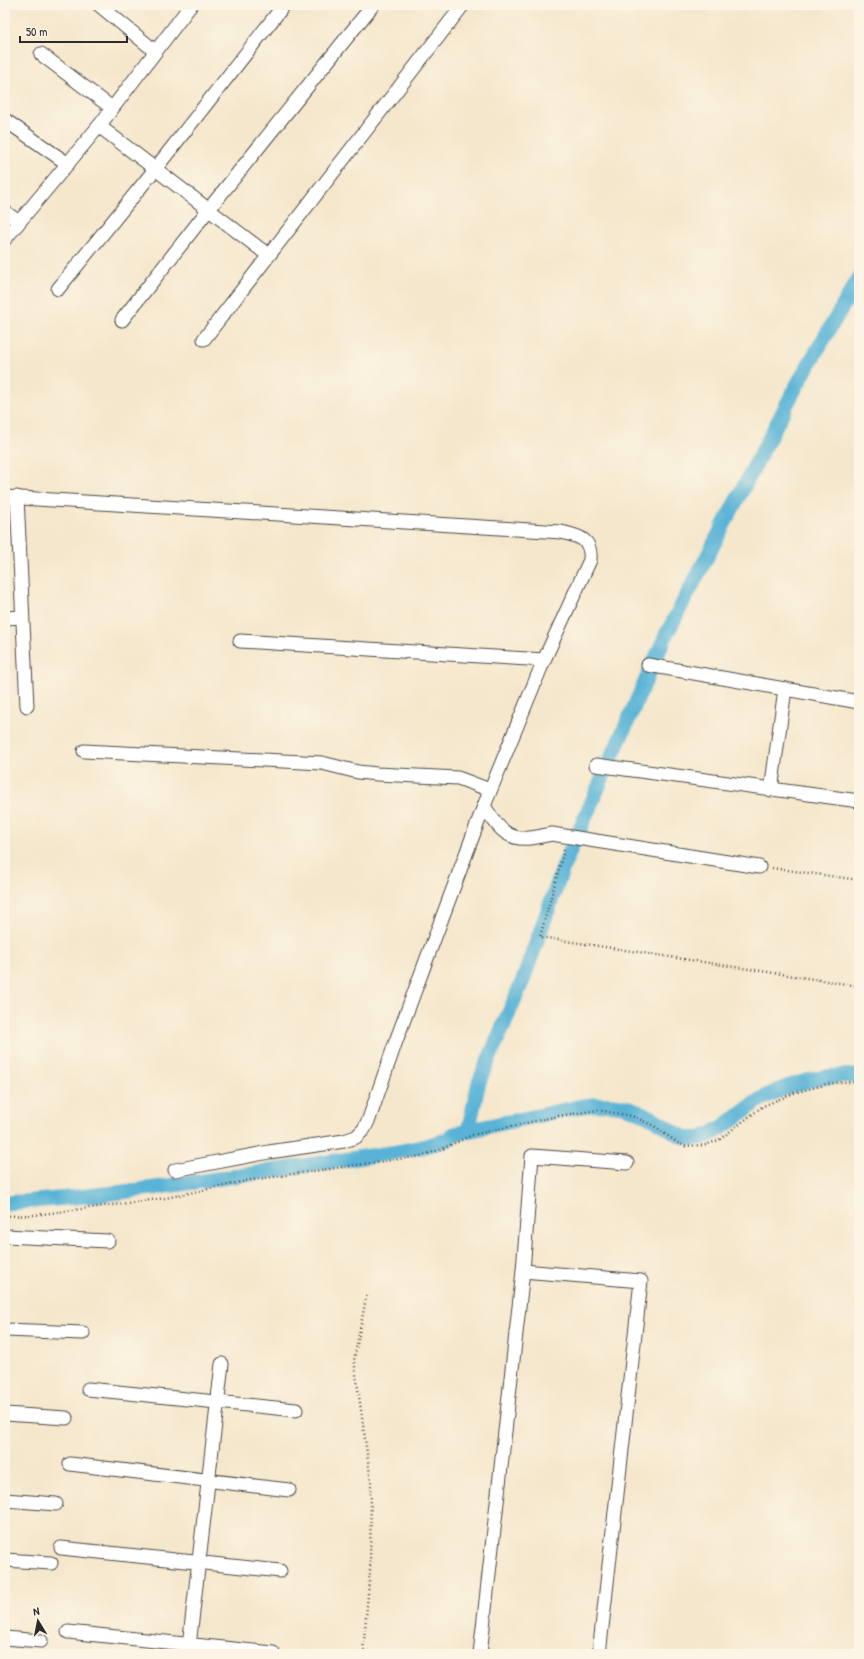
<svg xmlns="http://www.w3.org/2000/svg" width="864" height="1659" font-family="'Patrick Hand',sans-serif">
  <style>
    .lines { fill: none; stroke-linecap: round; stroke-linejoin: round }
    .canal { stroke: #59b3d6; stroke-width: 15 }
    .street-casing { stroke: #494743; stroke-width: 15 }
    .path { stroke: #494743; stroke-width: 2.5; stroke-dasharray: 1 3; stroke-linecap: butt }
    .street { stroke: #fff; stroke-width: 13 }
  </style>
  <rect width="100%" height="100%" fill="#fcf5e5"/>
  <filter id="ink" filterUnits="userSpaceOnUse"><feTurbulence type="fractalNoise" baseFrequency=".025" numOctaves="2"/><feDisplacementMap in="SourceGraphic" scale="8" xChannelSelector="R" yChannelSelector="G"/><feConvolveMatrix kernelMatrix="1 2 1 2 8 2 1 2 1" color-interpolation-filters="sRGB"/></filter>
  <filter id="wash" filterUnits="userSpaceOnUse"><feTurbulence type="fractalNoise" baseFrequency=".012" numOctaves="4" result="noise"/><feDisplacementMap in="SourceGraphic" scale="16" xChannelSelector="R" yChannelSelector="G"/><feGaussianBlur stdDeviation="0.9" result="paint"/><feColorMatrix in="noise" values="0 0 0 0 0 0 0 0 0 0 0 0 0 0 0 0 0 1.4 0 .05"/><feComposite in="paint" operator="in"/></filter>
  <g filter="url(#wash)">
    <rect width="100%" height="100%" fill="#f5e7cc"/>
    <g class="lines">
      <g class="canal">
        <polyline points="468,1131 479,1082 523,980 564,865 665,637 797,385 859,278"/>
        <path d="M5,1203c129,-8 258,-32 386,-50l31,-6 25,-7 7,-6 14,-3c24,-6 49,-11 74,-16 26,-6 54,-14 80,-9 13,3 28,10 39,17 12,7 22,18 38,15 16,-2 42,-25 56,-35 27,-18 71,-30 104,-27"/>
      </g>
    </g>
  </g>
  <g filter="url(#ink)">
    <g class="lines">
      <defs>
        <g id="street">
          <polyline points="99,5 155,51"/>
          <polyline points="41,54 112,108"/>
          <polyline points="5,120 68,164"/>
          <polyline points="99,126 268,255"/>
          <polyline points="5,212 19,222"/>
          <polyline points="5,239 99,126 191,5"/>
          <polyline points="58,289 156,168 284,5"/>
          <polyline points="122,320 209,209 373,5"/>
          <polyline points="204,339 463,5"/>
          <path d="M5,497l556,35c17,4 31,6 29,28l-46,100 -60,146 -88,235 -27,78 -5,10 -8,8 -12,4 -75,11 -94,18"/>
          <polyline points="17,497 27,706"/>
          <polyline points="5,618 22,617"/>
          <polyline points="240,641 544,660"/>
          <polyline points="648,665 859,702"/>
          <polyline points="84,751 322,763 358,772 377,774 458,778 490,790"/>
          <polyline points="596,765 859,801"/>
          <polyline points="771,790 785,689"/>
          <path d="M484,806c12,18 21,35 46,32 8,-1 15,-3 22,-4l207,33"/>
          <polyline points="5,1236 108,1241"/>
          <polyline points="523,1271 641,1281 599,1654"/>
          <polyline points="5,1330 83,1333"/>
          <polyline points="88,1389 296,1410"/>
          <polyline points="5,1414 66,1418"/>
          <polyline points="70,1464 289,1490"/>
          <polyline points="5,1500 56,1504"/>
          <polyline points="61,1548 280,1571"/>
          <polyline points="5,1560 51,1563"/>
          <polyline points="68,1632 273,1653"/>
          <polyline points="5,1638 41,1641"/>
          <polyline points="188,1654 222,1364"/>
          <polyline points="480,1654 523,1271 532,1156 627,1163"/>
        </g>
      </defs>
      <use href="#street" class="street-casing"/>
      <g class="path">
        <polyline points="564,850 540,937 859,986"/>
        <polyline points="772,868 859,880"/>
        <polyline points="5,1216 35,1215 166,1198 251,1180 420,1156 440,1150 472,1135 558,1116 598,1110 632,1116 654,1126 678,1143 685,1146 705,1145 719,1140 763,1106 794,1093 827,1084 842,1082 859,1082"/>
        <polyline points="363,1654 370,1570 371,1482 354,1360 367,1293"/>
      </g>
      <use href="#street" class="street"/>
    </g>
  </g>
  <rect width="864" height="1659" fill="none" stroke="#fcf5e5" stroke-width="20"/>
  <g transform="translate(38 1621) rotate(350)" stroke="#fcf5e5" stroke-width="3" paint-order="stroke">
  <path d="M0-3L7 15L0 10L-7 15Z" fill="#2b2b2b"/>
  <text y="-6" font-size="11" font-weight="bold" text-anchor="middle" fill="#2b2b2b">N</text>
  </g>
  <path d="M20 36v6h107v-6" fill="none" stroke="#2b2b2b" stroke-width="2"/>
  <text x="26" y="36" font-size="12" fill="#2b2b2b" stroke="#fcf5e5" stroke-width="3" paint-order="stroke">50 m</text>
</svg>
